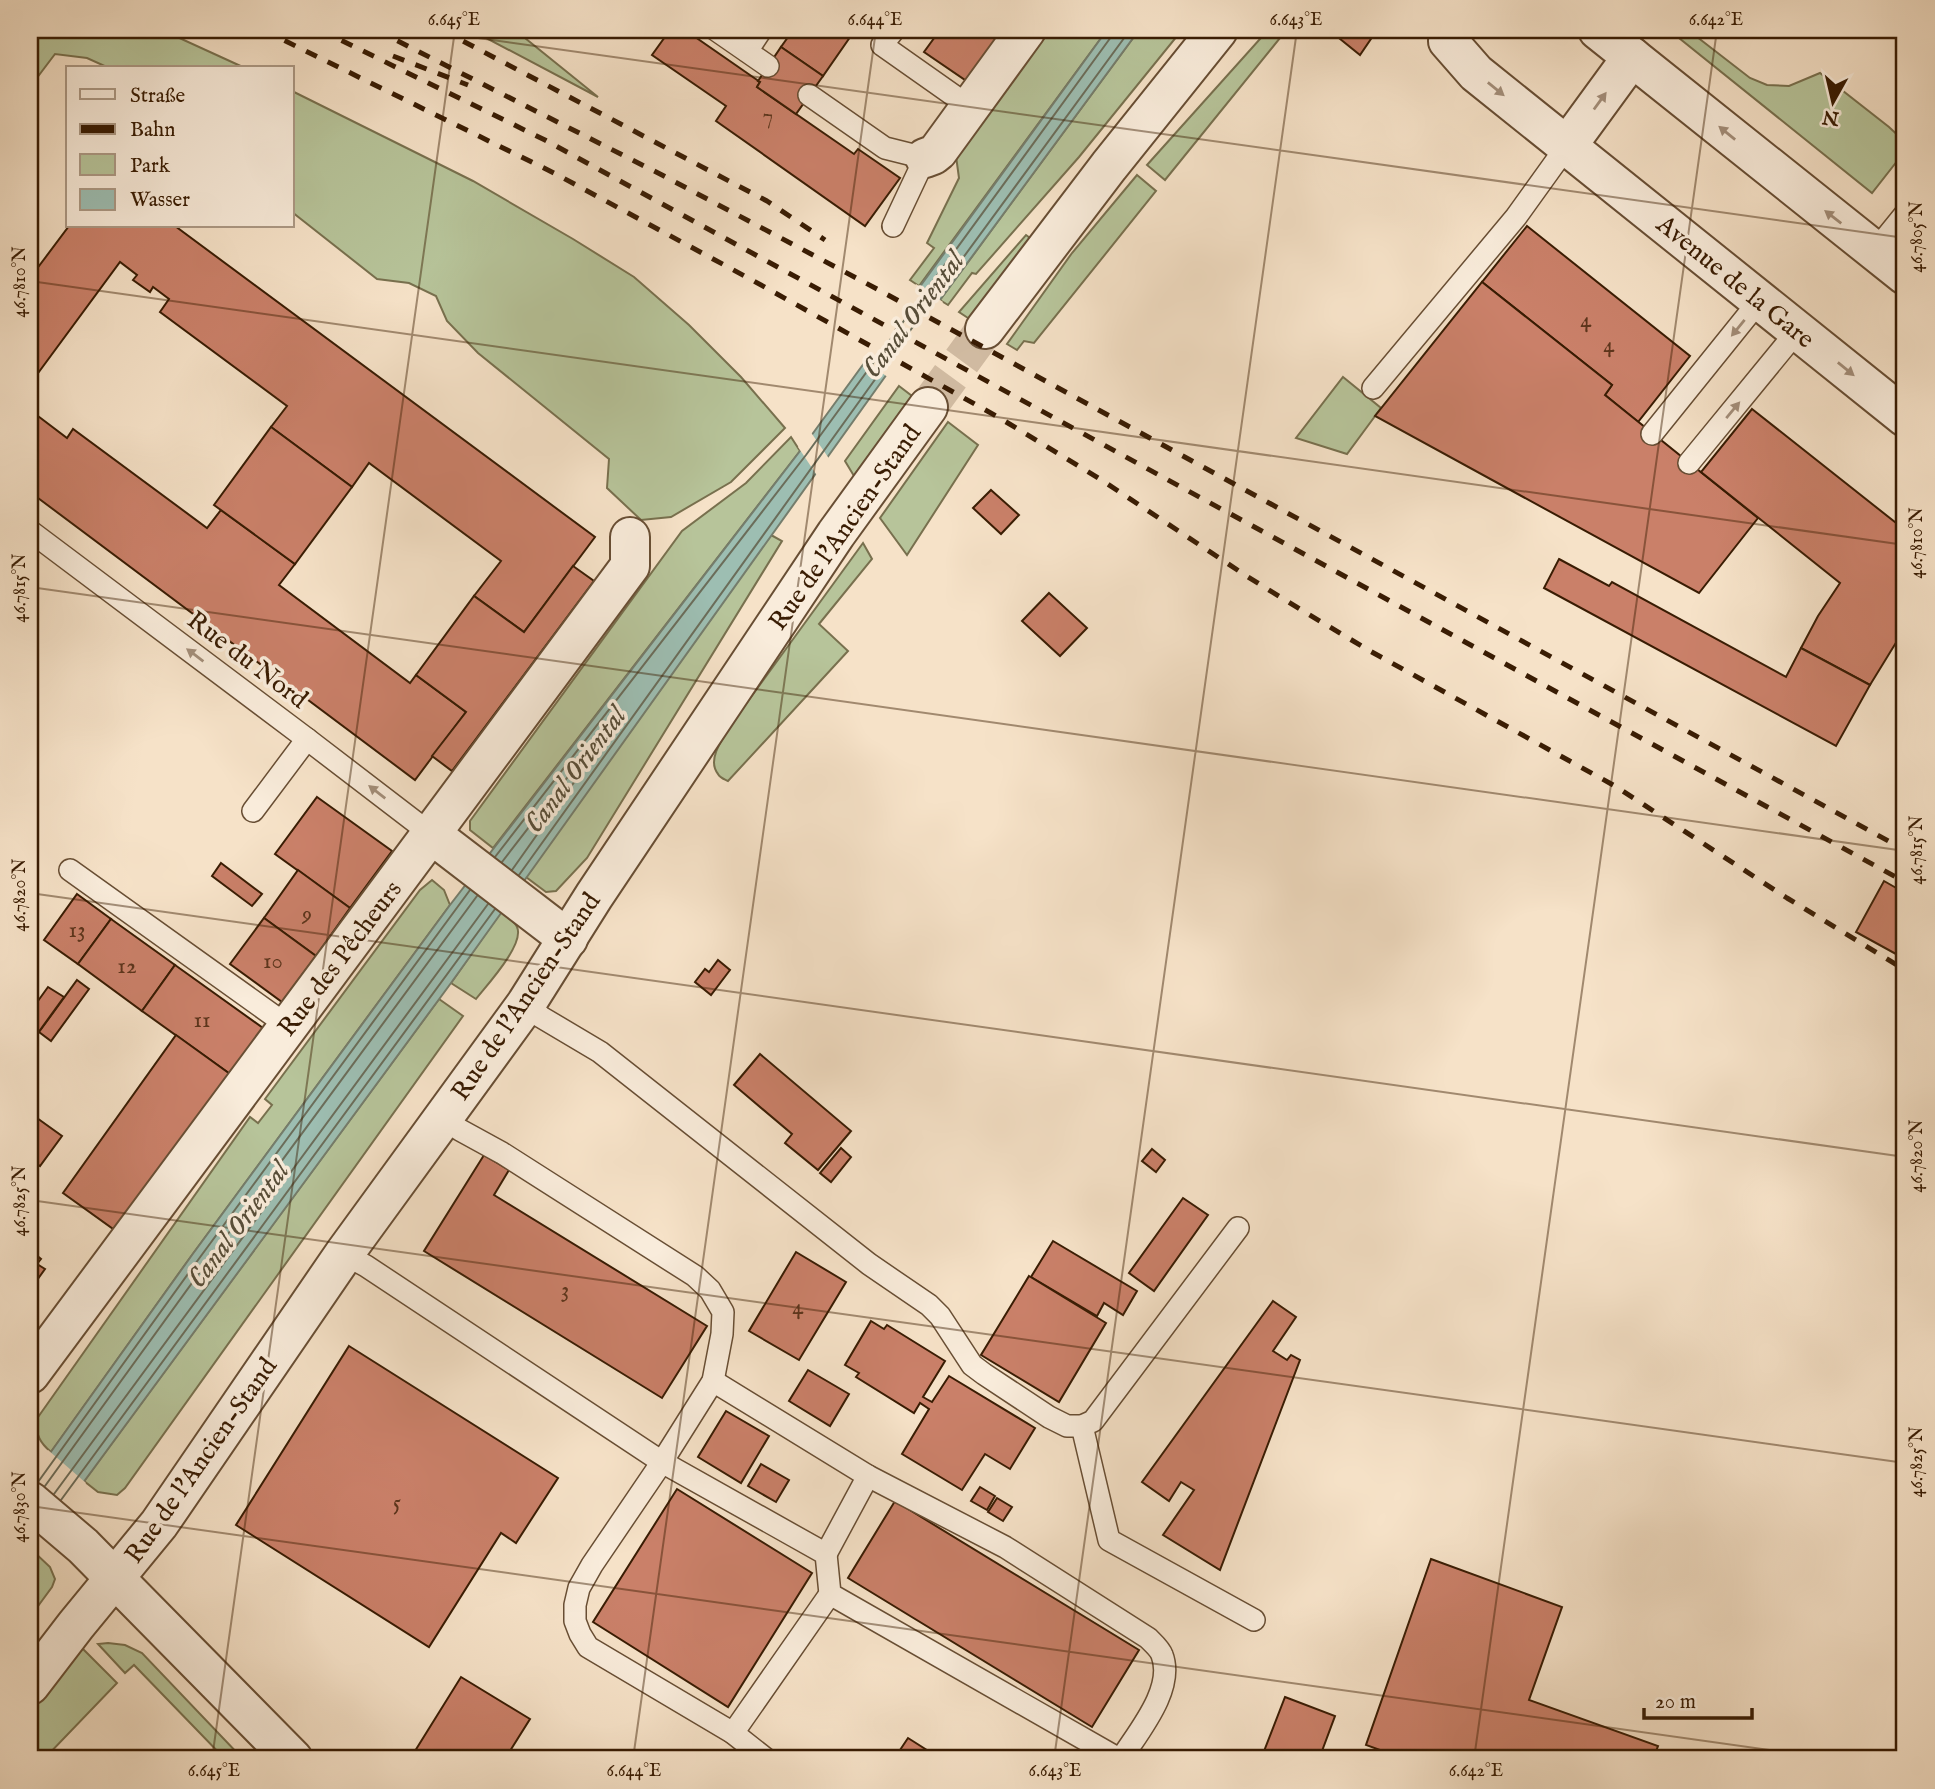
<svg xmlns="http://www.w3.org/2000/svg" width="1935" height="1789" font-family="'IM FELL English',serif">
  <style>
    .green { fill: #b7c49a; stroke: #78704e; stroke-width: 2 }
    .water { fill: #9dbeb2; stroke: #757d6c; stroke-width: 2 }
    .pier { fill: #f6e2c8 }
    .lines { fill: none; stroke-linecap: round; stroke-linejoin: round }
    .shore { stroke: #6b6d5a; stroke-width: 2 }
    .building { fill: #ca8069; stroke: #391c03; stroke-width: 2 }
    .minor-tunnel { stroke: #d0baa1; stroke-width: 38; stroke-dasharray: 38 19; stroke-linecap: butt }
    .service-casing { stroke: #684e34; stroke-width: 24 }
    .minor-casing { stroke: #684e34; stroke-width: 42 }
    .tertiary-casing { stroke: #684e34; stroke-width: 42 }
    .service { stroke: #f9ecdb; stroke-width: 21 }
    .minor { stroke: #f9ecdb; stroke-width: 38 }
    .tertiary { stroke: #f9ecdb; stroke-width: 38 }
    .rail { stroke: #391c03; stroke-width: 5; stroke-dasharray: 12 12; stroke-linecap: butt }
    .oneway { fill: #a38e7a }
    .ticks { fill: none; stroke: #391c03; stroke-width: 2; stroke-opacity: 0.45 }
    .labels { text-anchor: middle; stroke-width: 7; stroke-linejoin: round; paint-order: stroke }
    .number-label { font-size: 23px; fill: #5d351c }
    .street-label { font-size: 26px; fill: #391c03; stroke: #f9ecdb }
    .water-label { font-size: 28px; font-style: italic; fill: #574d38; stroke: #f9ecdb }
    .neatline { fill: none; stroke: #391c03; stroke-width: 2.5 }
    .ticks-label { font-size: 18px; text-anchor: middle; fill: #391c03 }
  </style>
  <rect width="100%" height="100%" fill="#f6e2c8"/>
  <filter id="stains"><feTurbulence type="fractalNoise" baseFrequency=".00286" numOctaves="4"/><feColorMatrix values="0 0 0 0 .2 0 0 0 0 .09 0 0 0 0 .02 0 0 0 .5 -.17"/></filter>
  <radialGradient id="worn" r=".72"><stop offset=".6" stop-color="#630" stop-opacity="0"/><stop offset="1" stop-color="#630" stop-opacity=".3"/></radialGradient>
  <g class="green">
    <polygon points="30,30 162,30 245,68 109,68 87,58 55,54 30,87"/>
    <polygon points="471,30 515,30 598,97 473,31"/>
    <polygon points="1050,30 1107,30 919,286 910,280 934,248 927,243 959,178 956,156"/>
    <polygon points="1139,30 1182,30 1079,157 976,274 972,273 948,305 940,300"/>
    <polygon points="1268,30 1281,30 1284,33 1165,180 1147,165"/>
    <polygon points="1669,30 1688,30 1750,78 1767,85 1789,86 1820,73 1889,127 1905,142 1905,151 1872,193"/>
    <polygon points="292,91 473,181 573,239 634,277 689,325 741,377 785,428 731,482 671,517 641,520 607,488 609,459 478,353 447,321 436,296 409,283 377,279 292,212"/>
    <polygon points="1137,175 1156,191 1034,343 1024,341 1017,350 1007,344 1072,253"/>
    <polygon points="1026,235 1030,238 971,320 959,312"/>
    <polygon points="1343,377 1381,408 1347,454 1296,438"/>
    <polygon points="899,386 912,396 854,476 845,461"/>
    <polygon points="948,422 978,445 907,555 880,518"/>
    <polygon points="791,437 800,451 493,848 470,830 470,821 682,531 746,483"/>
    <polygon points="771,535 782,541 587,858 556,891 546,892 526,877"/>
    <path d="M863,543l9,16 -53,65 29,27 -120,130c-4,-2 -8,-3 -10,-7 -13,-16 9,-41 17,-55z"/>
    <path d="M432,880l12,10 6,15 -258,350 -141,197c-11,-9 -15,-17 -15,-32l214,-303 8,6 14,-18 -7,-6 155,-209z"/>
    <path d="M501,912c6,5 14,9 16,15 8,17 -30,58 -41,72l-25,-16z"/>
    <polygon points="439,999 463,1016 125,1488 117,1495 98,1492 84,1481"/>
    <polygon points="33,1551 50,1567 55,1579 52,1587 30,1617 30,1555"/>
    <polygon points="108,1643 125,1645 142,1653 243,1759 225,1759 134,1665 125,1673 98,1644"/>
    <polygon points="79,1645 117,1683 44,1759 30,1759 30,1713"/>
  </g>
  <polygon class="water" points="1107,30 1139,30 940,300 451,983 30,1555 30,1481 192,1255 450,905 800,451"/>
  <g class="pier">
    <polygon points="916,284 943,302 889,378 862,359"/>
    <polygon points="810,431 830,460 818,477 798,447"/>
    <polygon points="48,1450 86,1483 35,1553 30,1548 30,1475"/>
  </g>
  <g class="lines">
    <g class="shore">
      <polyline points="495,857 806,455 1111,37 1112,30"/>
      <polyline points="502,862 594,743 599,742 599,747 512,870"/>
      <polyline points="519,875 935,296 1130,30"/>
      <polyline points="38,1482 198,1260 470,890"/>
      <polyline points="45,1486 205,1265 477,896"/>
      <polyline points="54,1494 488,904"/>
      <polyline points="61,1500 495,909"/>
    </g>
  </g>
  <g class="building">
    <polygon points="670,30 685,30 760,82 757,87 854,154 858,149 900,178 865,226 716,121 726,106 652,55"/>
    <polygon points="793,30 855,30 823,76 781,47"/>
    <polygon points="940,30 1009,30 971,84 924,52"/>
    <polygon points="1329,30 1377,30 1360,55"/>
    <polygon points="781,47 823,76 796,114 757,87 760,82 758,81"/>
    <polygon points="69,226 175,226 595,537 524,632 474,596 501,561 369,463 352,487 271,427 287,406 160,312 169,299 153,287 150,292 133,280 137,275 120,262 30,384 30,278"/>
    <polygon points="1527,226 1690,356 1638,422 1605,395 1612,385 1482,282"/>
    <polygon points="1482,282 1612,385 1605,395 1758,518 1699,593 1375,416"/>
    <polygon points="1752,409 1905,530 1905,628 1870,685 1801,648 1818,616 1840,583 1701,472"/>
    <polygon points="30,410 67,438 73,429 207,528 221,510 295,564 279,585 410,683 416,675 466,712 415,780 30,492"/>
    <polygon points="271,427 352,487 295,564 214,505"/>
    <polygon points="991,490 1019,515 1001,534 973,508"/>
    <polygon points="1559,559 1609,586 1612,582 1786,677 1801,648 1870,685 1836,746 1544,588"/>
    <polygon points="573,566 594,581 452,771 432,756 466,712 416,675 474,596 524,632"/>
    <polygon points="1049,593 1087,628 1060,656 1022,621"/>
    <polygon points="317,797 392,851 350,908 275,854"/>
    <polygon points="221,863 262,894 252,906 212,876"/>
    <polygon points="298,870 350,908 316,956 264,918"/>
    <polygon points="1884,881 1905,893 1905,959 1856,932"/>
    <polygon points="77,894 111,919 78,964 44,940"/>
    <polygon points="264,918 316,956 282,1002 230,964"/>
    <polygon points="111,919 175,965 142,1011 78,964"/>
    <polygon points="718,960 730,970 711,995 695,982 705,969 709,972"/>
    <polygon points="175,965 263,1028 230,1074 142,1011"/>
    <polygon points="77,980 89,989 51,1041 39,1032"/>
    <polygon points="48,987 64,997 30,1044 30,1012"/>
    <polygon points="176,1035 230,1074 116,1231 63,1193"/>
    <polygon points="760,1054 851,1131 818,1170 785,1143 792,1134 734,1085"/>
    <polygon points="30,1113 62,1136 40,1166 30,1159"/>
    <polygon points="841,1148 851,1157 831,1182 820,1173"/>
    <polygon points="1152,1149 1165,1160 1156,1172 1142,1161"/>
    <polygon points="484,1155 509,1170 494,1195 707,1326 662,1398 424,1251"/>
    <polygon points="1183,1198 1208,1215 1154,1291 1129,1273"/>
    <polygon points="1053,1241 1137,1291 1123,1315 1104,1303 1097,1316 1031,1277"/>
    <polygon points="30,1250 41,1259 37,1264 45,1269 30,1290"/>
    <polygon points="796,1252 846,1282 799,1360 749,1331"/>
    <polygon points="1029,1276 1106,1323 1059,1402 981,1355"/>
    <polygon points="1273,1301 1296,1317 1273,1351 1287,1360 1291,1355 1300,1360 1220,1570 1163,1535 1194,1490 1181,1482 1169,1501 1142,1482"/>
    <polygon points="871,1321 884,1329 887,1325 945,1361 923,1397 932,1402 949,1376 1035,1428 1010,1469 985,1454 962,1490 902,1454 929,1409 920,1403 914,1413 856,1377 859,1373 845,1365"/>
    <polygon points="349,1346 558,1478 516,1543 501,1533 429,1647 236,1525"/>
    <polygon points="808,1370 849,1394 830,1426 789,1401"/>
    <polygon points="726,1411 769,1436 741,1483 698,1457"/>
    <polygon points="761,1464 789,1480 776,1502 748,1486"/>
    <polygon points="980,1487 995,1496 987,1510 971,1501"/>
    <polygon points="677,1489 812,1573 728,1707 593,1622"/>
    <polygon points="997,1498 1012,1507 1003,1521 988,1512"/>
    <polygon points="895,1501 1139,1650 1092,1727 848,1578"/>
    <polygon points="1431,1559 1562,1607 1529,1700 1658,1746 1653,1759 1405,1759 1366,1745"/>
    <polygon points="461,1677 530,1719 505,1759 410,1759"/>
    <polygon points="1285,1697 1335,1716 1319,1759 1261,1759"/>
    <polygon points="908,1738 941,1759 894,1759"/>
  </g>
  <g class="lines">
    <polyline class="minor-tunnel" points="928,407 985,329"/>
    <defs>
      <g id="service">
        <polyline points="716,30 768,66"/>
        <polyline points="894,30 882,45 970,107"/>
        <polyline points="747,51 761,30"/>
        <polyline points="809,95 885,148 925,158 893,226"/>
        <polyline points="1875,251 1905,214"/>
        <polyline points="1373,388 1516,217 1567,146"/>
        <polyline points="1652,434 1760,300"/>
        <polyline points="1689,463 1798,330"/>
        <polyline points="30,531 307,739 431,834"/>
        <polyline points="253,811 307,739"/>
        <polyline points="70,870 288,1026"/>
        <polyline points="526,1004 541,1017 600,1052 869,1264 929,1305 940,1316 972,1365 984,1374 1049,1417 1067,1426 1082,1426 1093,1421 1238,1228"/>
        <polyline points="442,1117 460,1130 502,1153 695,1276 710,1290 723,1312 722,1334 713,1381 662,1462 592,1565 579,1588 575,1605 575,1621 580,1634 588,1647 733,1733 766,1759"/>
        <polyline points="344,1254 366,1266 662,1462 826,1554 830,1594 1119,1759"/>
        <path d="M713,1381l155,95 137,71 143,91c5,5 12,11 14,17 13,34 -24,77 -41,104"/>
        <polyline points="1082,1426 1109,1540 1254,1620"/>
        <polyline points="826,1554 868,1476"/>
        <polyline points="733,1733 830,1594"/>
      </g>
      <g id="minor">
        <polyline points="1449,30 1448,41 1476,73 1905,417"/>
        <polyline points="1598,30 1905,275"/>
        <polyline points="1567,146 1632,57"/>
        <polyline points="925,158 933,155 938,151 1026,30"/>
        <polyline points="985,329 1109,166 1218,30"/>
        <polyline points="431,834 568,939"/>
        <polyline points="30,1374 630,566 630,537"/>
        <polyline points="30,1685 76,1625 159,1524 344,1254 526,1004 594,896 836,534 928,407"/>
      </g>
      <polyline id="tertiary" points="30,1501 83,1546 293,1759"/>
    </defs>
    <use href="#service" class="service-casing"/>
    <use href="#minor" class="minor-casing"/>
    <use href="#tertiary" class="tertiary-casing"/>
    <use href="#service" class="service"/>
    <use href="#minor" class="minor"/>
    <use href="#tertiary" class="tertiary"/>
    <g class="rail">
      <polyline points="263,30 554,173 752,280 998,417 1100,479 1248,577 1303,611 1370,651 1615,786 1787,898 1905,970"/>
      <polyline points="320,30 545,140 1905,882"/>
      <polyline points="376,30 662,175 877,289 1905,850"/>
      <polyline points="442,30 767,201 825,240"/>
      <polyline points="393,56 468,85"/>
    </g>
  </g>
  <defs><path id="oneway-solid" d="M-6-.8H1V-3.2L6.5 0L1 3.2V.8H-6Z" transform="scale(1.75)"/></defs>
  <g class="oneway">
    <use href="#oneway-solid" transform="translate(1496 89) rotate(39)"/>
    <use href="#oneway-solid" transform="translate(1600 101) rotate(-54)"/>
    <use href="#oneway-solid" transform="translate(1727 133) rotate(-141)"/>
    <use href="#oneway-solid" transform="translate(1833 217) rotate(-142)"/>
    <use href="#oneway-solid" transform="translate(1738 328) rotate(129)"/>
    <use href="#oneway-solid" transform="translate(1846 369) rotate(39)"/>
    <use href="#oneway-solid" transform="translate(1733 410) rotate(-50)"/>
    <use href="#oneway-solid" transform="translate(195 655) rotate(-143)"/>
    <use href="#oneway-solid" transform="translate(377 792) rotate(-142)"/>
  </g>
  <path class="ticks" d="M421,30l1484,208M30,66l5,-36M30,281l1875,264M30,587l1875,264M30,893l1875,264M30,1200l1875,263M30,1506l1804,253M212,1759l243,-1729M633,1759l243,-1729M1054,1759l243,-1729M1474,1759l243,-1729M1895,1759l10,-72"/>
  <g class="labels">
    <g class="number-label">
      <text x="768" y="123">7</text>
      <text x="1586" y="327">4</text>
      <text x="1609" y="352">4</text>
      <text x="307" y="921">9</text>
      <text x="77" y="937">13</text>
      <text x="273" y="968">10</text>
      <text x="127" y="973">12</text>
      <text x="202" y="1027">11</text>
      <text x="565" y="1297">3</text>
      <text x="798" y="1314">4</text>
      <text x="397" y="1510">5</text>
    </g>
    <g class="street-label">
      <text transform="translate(1736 281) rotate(39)" y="9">Avenue de la Gare</text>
      <text transform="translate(844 527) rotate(-55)" y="9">Rue de l'Ancien-Stand</text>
      <text transform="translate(248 659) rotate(37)" y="9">Rue du Nord</text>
      <text transform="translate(339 958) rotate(-53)" y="9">Rue des Pêcheurs</text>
      <text transform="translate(525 996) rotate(-56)" y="9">Rue de l'Ancien-Stand</text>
      <text transform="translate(200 1460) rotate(-55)" y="9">Rue de l'Ancien-Stand</text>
    </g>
    <g class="water-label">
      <text transform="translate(912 314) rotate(-53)" y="10">Canal Oriental</text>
      <text transform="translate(574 769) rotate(-53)" y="10">Canal Oriental</text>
      <text transform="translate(237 1224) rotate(-53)" y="10">Canal Oriental</text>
    </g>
  </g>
  <rect width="1935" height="1789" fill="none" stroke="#f6e2c8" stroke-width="77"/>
  <rect x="66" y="66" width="228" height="161" fill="#f9ecdb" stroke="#ac9985" stroke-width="2"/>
  <rect x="80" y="89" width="35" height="10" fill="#f9ecdb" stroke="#ac9985" stroke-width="2"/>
  <text x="130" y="102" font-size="21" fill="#391c03">Straße</text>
  <rect x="80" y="124" width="35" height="10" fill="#391c03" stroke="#ac9985" stroke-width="2"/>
  <text x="130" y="136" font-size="21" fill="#391c03">Bahn</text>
  <rect x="80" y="154" width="35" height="21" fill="#b7c49a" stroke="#ac9985" stroke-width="2"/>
  <text x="130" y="172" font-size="21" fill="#391c03">Park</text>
  <rect x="80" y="189" width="35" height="21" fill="#9dbeb2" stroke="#ac9985" stroke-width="2"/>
  <text x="130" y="206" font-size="21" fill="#391c03">Wasser</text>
  <g transform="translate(1833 102) rotate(188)" stroke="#f9ecdb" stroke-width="5" paint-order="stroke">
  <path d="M0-5L12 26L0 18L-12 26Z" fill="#391c03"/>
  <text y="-10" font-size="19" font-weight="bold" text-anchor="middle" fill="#391c03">N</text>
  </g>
  <path d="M1644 1708v10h108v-10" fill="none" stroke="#391c03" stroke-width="3.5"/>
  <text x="1655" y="1708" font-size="21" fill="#391c03" stroke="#f9ecdb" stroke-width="5" paint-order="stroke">20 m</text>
  <rect x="38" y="38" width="1858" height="1712" class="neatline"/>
  <g class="ticks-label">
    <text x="454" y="25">6.645°E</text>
    <text x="875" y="25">6.644°E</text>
    <text x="1296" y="25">6.643°E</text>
    <text x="1716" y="25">6.642°E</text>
    <text transform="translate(1916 237) rotate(-90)" y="6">46.7805°N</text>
    <text transform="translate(19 282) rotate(-90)" y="6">46.7810°N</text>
    <text transform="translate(1916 543) rotate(-90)" y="6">46.7810°N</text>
    <text transform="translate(19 588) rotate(-90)" y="6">46.7815°N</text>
    <text transform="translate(1916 850) rotate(-90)" y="6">46.7815°N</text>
    <text transform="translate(19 895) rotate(-90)" y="6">46.7820°N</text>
    <text transform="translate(1916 1156) rotate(-90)" y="6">46.7820°N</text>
    <text transform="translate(19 1201) rotate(-90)" y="6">46.7825°N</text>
    <text transform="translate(1916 1462) rotate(-90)" y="6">46.7825°N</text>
    <text transform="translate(19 1507) rotate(-90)" y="6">46.7830°N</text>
    <text x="214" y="1776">6.645°E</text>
    <text x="634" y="1776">6.644°E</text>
    <text x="1055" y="1776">6.643°E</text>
    <text x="1476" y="1776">6.642°E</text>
  </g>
  <rect width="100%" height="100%" filter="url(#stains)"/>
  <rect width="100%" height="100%" fill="url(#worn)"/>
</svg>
